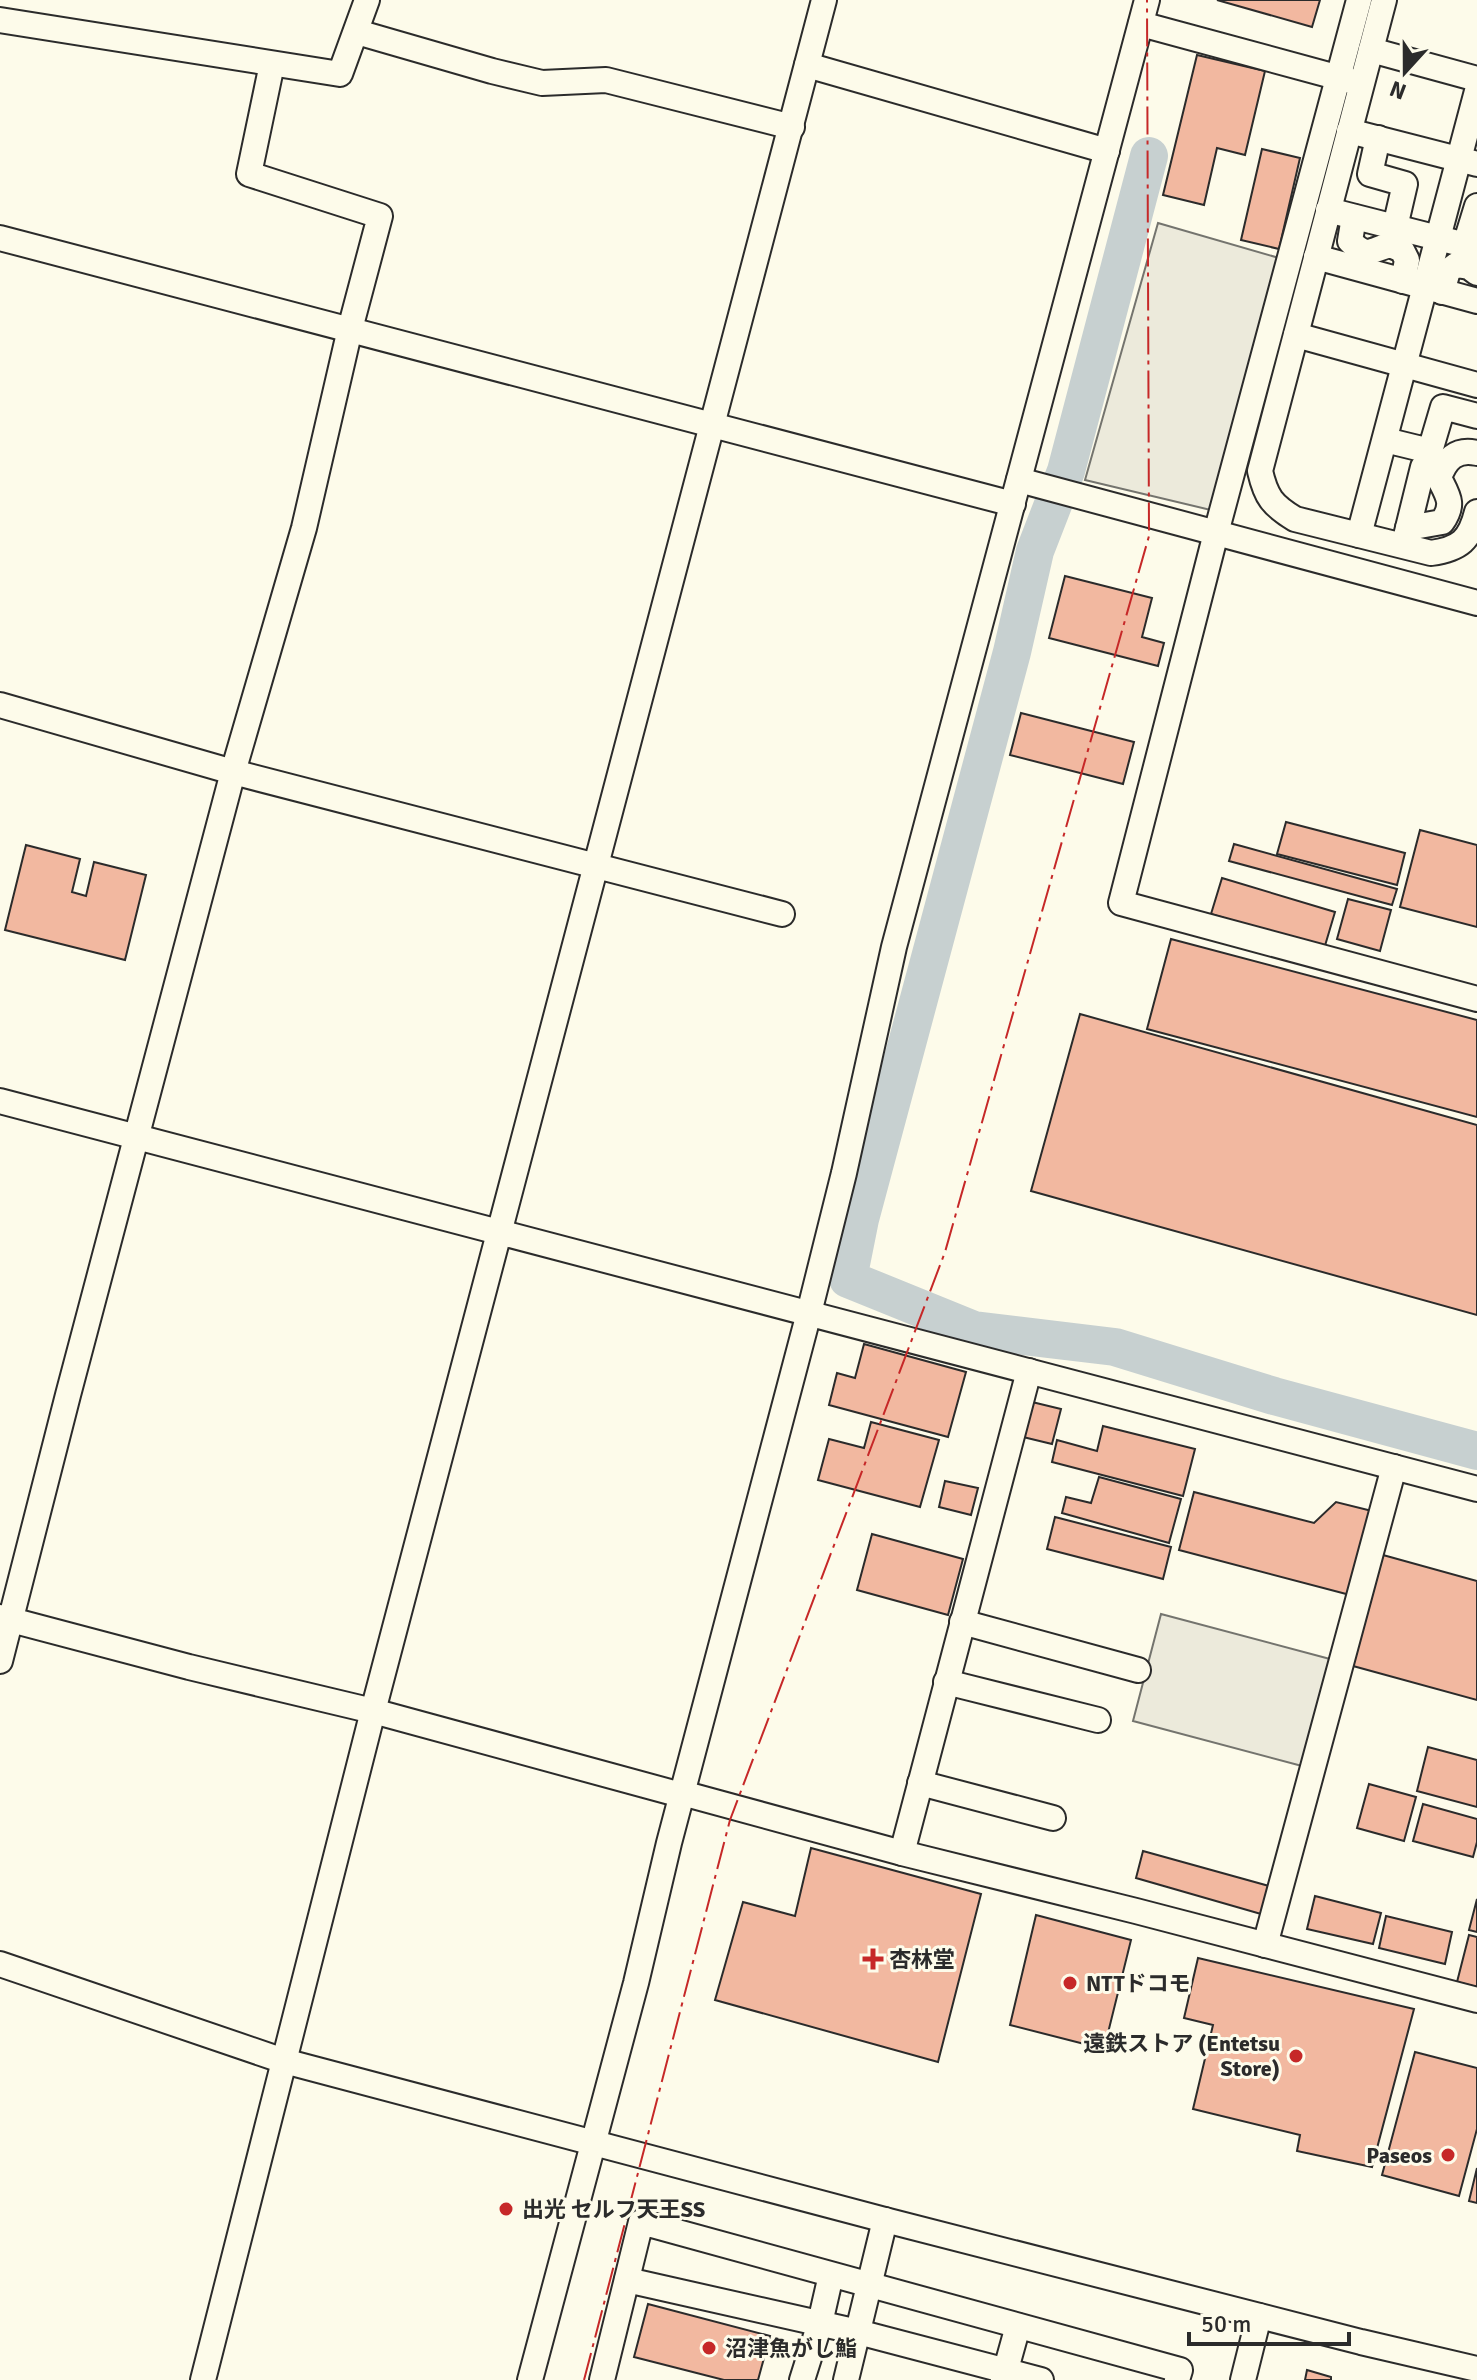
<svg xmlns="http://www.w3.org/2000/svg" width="1477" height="2380" font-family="Signika,'Noto Sans JP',sans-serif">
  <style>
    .parking { fill: #eceadb; stroke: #74746e; stroke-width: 2 }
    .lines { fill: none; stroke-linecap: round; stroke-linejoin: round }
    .river { stroke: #c7d0d0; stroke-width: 38 }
    .building { fill: #f2b8a0; stroke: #2b2b2b; stroke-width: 2 }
    .minor-casing { stroke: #2b2b2b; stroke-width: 28 }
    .minor { stroke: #fdfbea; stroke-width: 24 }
    .power { stroke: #c62828; stroke-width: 2; stroke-dasharray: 28 6 4 6; stroke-linecap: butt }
    .poi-dot { fill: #c62828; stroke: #fdfbea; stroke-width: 3 }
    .labels { text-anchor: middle; stroke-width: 6; stroke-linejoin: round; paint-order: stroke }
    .poi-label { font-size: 22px; font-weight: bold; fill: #2b2b2b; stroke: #fdfbea; text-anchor: start }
  </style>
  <rect width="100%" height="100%" fill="#fdfbea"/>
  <g class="parking">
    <polygon points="1158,223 1279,258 1215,511 1085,480"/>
    <polygon points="1161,1614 1330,1659 1302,1766 1133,1721"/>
  </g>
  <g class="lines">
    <polyline class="river" points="1149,156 1066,471 1035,551 1012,652 860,1219 848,1279 974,1330 1115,1347 1274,1396 1477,1451"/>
  </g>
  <g class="building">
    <polygon points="1217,0 1320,0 1312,27"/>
    <polygon points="1197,55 1265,71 1245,155 1217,148 1204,205 1163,195"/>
    <polygon points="1262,149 1300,158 1279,249 1241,240"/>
    <polygon points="1065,576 1152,598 1142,637 1164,643 1158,666 1049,638"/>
    <polygon points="1021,713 1134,742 1123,784 1010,755"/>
    <polygon points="1286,822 1405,853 1397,885 1277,854"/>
    <polygon points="1420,830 1477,845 1477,927 1400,907"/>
    <polygon points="1234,844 1397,889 1392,905 1229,861"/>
    <polygon points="26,845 80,859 72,892 86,896 94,862 146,875 125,960 5,930"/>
    <polygon points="1222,878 1335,912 1324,949 1211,914"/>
    <polygon points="1348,899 1391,910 1380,951 1337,939"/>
    <polygon points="1171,939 1477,1020 1477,1117 1147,1029"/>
    <polygon points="1080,1014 1477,1125 1477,1315 1031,1191"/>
    <polygon points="864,1344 966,1372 948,1437 829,1405 837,1373 855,1378"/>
    <polygon points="1032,1402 1061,1409 1052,1444 1023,1437"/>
    <polygon points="871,1422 939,1440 920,1507 818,1480 829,1439 864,1448"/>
    <polygon points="1103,1426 1195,1449 1183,1496 1052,1462 1057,1440 1097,1451"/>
    <polygon points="1099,1477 1181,1499 1169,1543 1062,1513 1066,1497 1091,1503"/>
    <polygon points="945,1481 978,1488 971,1515 939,1507"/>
    <polygon points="1194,1492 1314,1523 1336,1502 1372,1511 1350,1595 1179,1550"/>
    <polygon points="1055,1517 1171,1547 1163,1579 1047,1549"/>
    <polygon points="872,1534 963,1559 948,1615 857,1590"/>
    <polygon points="1383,1555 1477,1581 1477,1700 1353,1666"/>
    <polygon points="1428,1747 1477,1760 1477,1807 1417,1791"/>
    <polygon points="1369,1784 1416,1797 1404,1841 1357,1828"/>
    <polygon points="1423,1804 1477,1819 1477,1842 1473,1857 1413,1841"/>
    <polygon points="811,1848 981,1894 938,2062 715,2000 743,1902 795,1916"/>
    <polygon points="1143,1851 1269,1886 1261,1914 1136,1878"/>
    <polygon points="1315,1896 1381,1913 1373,1944 1307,1929"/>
    <polygon points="1477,1899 1477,1932 1469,1930"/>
    <polygon points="1036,1915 1131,1940 1104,2049 1010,2025"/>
    <polygon points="1386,1916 1452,1932 1445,1964 1379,1948"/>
    <polygon points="1469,1935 1477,1937 1477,1987 1457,1982"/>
    <polygon points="1198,1958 1414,2009 1372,2167 1297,2151 1300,2135 1193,2109 1213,2025 1184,2018"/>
    <polygon points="1415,2052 1477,2068 1477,2129 1459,2196 1382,2175"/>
    <polygon points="1477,2168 1477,2203 1469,2201"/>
    <polygon points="648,2304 770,2336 758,2380 724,2380 634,2357"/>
    <polygon points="1307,2370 1331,2377 1331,2380 1305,2380"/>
  </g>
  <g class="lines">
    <defs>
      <g id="minor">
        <polyline points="1359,0 1216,533 1121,903 1477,999"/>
        <path d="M1384,0l-124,471c6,26 12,34 35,48l136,34c29,-4 39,-13 46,-41"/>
        <polyline points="0,20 340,74 367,0"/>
        <polyline points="1141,24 1351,81"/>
        <polyline points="357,32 492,71 542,83 606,80 792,127"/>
        <polyline points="1371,50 1477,79"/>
        <polyline points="807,65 1107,151"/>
        <polyline points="1349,131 1477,164"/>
        <polyline points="1378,138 1370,174 1405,184 1395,227"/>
        <polyline points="1328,210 1477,248"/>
        <path d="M1354,217l-4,24c17,18 20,9 40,4l12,5 5,10 -4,21"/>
        <polyline points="0,238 1013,504"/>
        <polyline points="1465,245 1477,206"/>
        <polyline points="1316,257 1477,301"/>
        <polyline points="1442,292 1448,271 1456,265 1469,267 1477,273"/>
        <polyline points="1296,335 1477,385"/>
        <polyline points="1385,440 1430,451 1443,407 1477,416"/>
        <polyline points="1019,480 1477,603"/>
        <path d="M1408,528l34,-6c13,-18 6,-26 -3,-44 6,-18 17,-30 38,-25"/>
        <polyline points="1359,535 1477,91"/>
        <polyline points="1405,540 1423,467"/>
        <polyline points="0,705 233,772 782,914"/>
        <polyline points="0,1101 1477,1489"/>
        <polyline points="0,1617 189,1667 373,1711 681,1795"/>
        <polyline points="962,1622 1138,1670"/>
        <polyline points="0,1661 68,1395 233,772 304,528 350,329 380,216 249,174 272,64"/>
        <polyline points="946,1682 1098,1720"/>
        <polyline points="920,1783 1053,1818"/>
        <polyline points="682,1793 902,1853 1136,1911 1477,2000"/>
        <polyline points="902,1853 1029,1371"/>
        <polyline points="1265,1945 1394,1467"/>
        <polyline points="0,1964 284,2061 885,2220 1361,2342 1477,2369"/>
        <polyline points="627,2280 858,2332 1041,2380"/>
        <polyline points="203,2380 373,1711 824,0"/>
        <polyline points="530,2380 636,1983 669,1843 809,1313 844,1173 894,947 1147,0"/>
        <polyline points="602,2380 641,2222 1180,2370 1177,2380"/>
        <polyline points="802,2380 820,2323 831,2275"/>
        <polyline points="846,2380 885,2220"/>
        <polyline points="1003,2380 1018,2326"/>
        <polyline points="1243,2380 1259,2316"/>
      </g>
    </defs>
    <use href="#minor" class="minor-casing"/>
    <use href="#minor" class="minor"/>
    <polyline class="power" points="584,2380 730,1820 945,1252 1149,536 1147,0"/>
  </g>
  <g class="poi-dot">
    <path d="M869 1947h8v8h8v8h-8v8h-8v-8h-8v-8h8z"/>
    <circle cx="1070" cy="1983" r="8"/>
    <circle cx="1296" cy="2056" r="8"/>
    <circle cx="1448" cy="2155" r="8"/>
    <circle cx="506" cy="2209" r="8"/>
    <circle cx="709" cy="2348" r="8"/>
  </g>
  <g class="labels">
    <g class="poi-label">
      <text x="889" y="1967">杏林堂</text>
      <text x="1086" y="1991">NTTドコモ</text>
      <text x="1280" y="2051" text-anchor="end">遠鉄ストア (Entetsu<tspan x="1280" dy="25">Store)</tspan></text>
      <text x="1432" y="2163" text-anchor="end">Paseos</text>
      <text x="522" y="2217">出光 セルフ天王SS</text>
      <text x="725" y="2356">沼津魚がし鮨</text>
    </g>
  </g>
  <g transform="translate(1405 72) rotate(201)" stroke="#fdfbea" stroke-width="6" paint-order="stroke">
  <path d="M0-6L14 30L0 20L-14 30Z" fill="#2b2b2b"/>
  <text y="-12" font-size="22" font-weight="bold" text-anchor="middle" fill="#2b2b2b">N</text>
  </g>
  <path d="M1189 2332v12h160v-12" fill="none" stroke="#2b2b2b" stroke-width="4"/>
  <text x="1201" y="2332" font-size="24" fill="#2b2b2b" stroke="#fdfbea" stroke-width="6" paint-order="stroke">50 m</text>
</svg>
